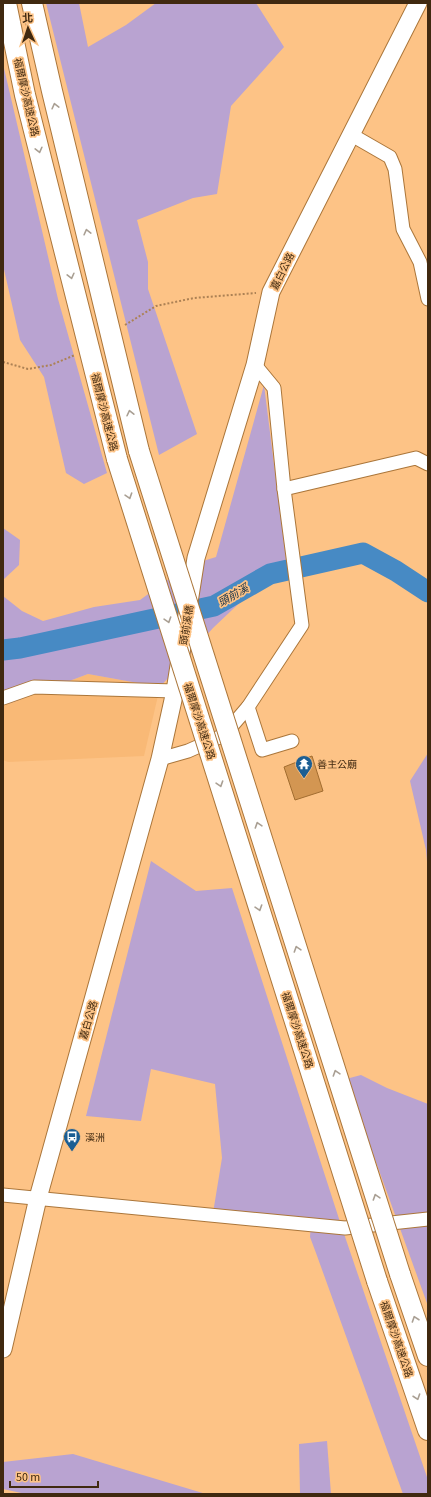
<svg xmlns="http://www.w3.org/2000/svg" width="431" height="1497" font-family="'Source Sans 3','Noto Sans TC',sans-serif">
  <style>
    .built { fill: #f9b976 }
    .green { fill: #b9a3d1 }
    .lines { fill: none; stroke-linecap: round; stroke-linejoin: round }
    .river { stroke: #478ac4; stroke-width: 21 }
    .building { fill: #d39652; stroke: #a26d30 }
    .minor-casing { stroke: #ab763a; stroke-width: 15 }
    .major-casing { stroke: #ab763a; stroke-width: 19 }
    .highway-casing { stroke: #ab763a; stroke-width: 22 }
    .path { stroke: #ac8154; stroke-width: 2; stroke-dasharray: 2 2; stroke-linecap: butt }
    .minor { stroke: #fff; stroke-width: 13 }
    .major { stroke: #fff; stroke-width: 17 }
    .highway { stroke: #fff; stroke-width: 20 }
    .highway-bridge-casing { stroke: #ab763a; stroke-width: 22; stroke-linecap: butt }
    .highway-bridge { stroke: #fff; stroke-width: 20 }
    .oneway { stroke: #a99f93 }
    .labels { text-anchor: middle; stroke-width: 3.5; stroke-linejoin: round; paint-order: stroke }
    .street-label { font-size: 10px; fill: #402910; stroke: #fdc386 }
    .poi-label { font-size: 10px; fill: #402910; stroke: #fdc386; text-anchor: start }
    .water-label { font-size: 11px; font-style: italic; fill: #133049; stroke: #fdc386 }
  </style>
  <rect width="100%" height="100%" fill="#fdc386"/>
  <polygon class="built" points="88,674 160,687 144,756 8,762 3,760 3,704 8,704"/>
  <g class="green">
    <polygon points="46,3 79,3 88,47 126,25 156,3 256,3 284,47 231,106 217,194 193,198 137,220 148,262 148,289 197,434 159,455"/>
    <polygon points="3,64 58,299 107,473 84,484 66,473 44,377 20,340 3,265"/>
    <polygon points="264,385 286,559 213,628 160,687 88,674 8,704 3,704 3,596 22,611 43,621 94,607 140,600 187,566 216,557"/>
    <polygon points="3,528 20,540 19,565 3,580"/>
    <polygon points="428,753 428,873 426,850 410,781"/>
    <polygon points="151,861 196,891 232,888 341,1225 428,1480 428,1494 403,1494 316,1253 310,1237 311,1222 213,1213 222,1158 215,1084 151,1069 141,1121 86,1116"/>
    <polygon points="361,1075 387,1088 428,1104 428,1306 346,1079"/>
    <polygon points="327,1441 331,1494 300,1494 299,1444"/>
    <polygon points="73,1454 206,1494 26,1494 3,1489 3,1462"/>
  </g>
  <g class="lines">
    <polyline class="river" points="3,650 20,648 214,606 270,574 363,553 396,571 428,592"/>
  </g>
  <polygon class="building" points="312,756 323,791 295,800 284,767"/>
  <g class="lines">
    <defs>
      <g id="minor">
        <polyline points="350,134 390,157 395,169 403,229 420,262 428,299"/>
        <polyline points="284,489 416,458 428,464"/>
        <polyline points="3,698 34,687 175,691"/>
        <polyline points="248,707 262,750 292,741"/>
        <polyline points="160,759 188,751 224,735 248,707 302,625 284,489 274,388 255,365"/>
        <polyline points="3,1195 345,1228 428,1219"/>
      </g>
      <polyline id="major" points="3,1349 38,1198 160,759 175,691 196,558 255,365 271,292 418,3"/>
      <g id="highway">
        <polyline points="6,3 25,95 117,459"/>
        <polyline points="32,3 52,91 139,451"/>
        <polyline points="400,1274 428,1356"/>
        <polyline points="377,1281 428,1430"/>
      </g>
    </defs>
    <use href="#minor" class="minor-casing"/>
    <use href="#major" class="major-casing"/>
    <use href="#highway" class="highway-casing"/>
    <g class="path">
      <polyline points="125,325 156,306 194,298 256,293"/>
      <polyline points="3,362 28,369 51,365 75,355"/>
    </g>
    <use href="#minor" class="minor"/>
    <use href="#major" class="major"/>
    <use href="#highway" class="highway"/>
    <defs>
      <g id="highway-bridge">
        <polyline points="139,451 400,1274"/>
        <polyline points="117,459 377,1281"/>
      </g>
    </defs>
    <use href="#highway-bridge" class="highway-bridge-casing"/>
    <use href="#highway-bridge" class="highway-bridge"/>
  </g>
  <defs><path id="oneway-chevron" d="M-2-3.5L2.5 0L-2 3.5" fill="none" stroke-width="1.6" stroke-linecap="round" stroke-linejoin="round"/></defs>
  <g class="oneway">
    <use href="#oneway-chevron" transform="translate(55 106) rotate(-104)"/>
    <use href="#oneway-chevron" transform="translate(39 150) rotate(76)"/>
    <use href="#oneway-chevron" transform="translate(87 232) rotate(-104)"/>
    <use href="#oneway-chevron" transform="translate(71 276) rotate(76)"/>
    <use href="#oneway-chevron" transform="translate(130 413) rotate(-103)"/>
    <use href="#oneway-chevron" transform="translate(129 496) rotate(72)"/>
    <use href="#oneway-chevron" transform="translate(168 620) rotate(72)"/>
    <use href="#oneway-chevron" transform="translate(220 784) rotate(72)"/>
    <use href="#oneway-chevron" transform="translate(258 825) rotate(-108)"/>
    <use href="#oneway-chevron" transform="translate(259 908) rotate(72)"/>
    <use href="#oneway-chevron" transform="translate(297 949) rotate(-108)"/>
    <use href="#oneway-chevron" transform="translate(336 1073) rotate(-108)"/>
    <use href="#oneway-chevron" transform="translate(376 1197) rotate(-108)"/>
    <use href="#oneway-chevron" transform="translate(415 1319) rotate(-109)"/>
    <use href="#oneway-chevron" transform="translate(417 1397) rotate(71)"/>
  </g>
  <defs>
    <symbol id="temple-pin" viewBox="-11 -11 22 30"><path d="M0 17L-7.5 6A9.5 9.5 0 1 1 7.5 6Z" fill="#1b5e93" stroke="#fdc386"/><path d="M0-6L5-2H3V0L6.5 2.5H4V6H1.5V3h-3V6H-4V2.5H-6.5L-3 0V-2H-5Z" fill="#fff"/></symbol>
    <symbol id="bus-pin" viewBox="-11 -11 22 30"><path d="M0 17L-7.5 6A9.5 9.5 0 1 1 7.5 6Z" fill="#1b5e93" stroke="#fdc386"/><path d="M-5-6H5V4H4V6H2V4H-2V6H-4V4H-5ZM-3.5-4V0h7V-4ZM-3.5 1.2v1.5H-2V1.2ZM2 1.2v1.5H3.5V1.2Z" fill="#fff"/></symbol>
  </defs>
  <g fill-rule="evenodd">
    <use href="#temple-pin" x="294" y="754" width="20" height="27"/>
    <use href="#bus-pin" x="62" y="1127" width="20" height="27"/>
  </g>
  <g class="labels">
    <g class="street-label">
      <text transform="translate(27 97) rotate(77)" y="4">福爾摩沙高速公路</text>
      <text transform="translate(282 271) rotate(-64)" y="4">嘉白公路</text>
      <text transform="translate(105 412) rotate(76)" y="4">福爾摩沙高速公路</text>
      <text transform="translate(186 625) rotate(-81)" y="4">頭前溪橋</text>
      <text transform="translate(200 721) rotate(72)" y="4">福爾摩沙高速公路</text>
      <text transform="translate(88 1020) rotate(-74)" y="4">嘉白公路</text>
      <text transform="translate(298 1030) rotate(72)" y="4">福爾摩沙高速公路</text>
      <text transform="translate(397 1339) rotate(71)" y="4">福爾摩沙高速公路</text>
    </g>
    <g class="poi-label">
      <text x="317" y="768">善主公廟</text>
      <text x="85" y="1141">溪洲</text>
    </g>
    <g class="water-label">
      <text transform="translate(233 595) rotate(-30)" y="4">頭前溪</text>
    </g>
  </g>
  <rect width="431" height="1497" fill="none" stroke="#402910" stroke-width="8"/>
  <g transform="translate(28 28) rotate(357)" stroke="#fdc386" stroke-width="3" paint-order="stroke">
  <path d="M0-3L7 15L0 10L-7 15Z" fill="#402910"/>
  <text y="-6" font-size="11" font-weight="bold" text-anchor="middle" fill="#402910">北</text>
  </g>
  <path d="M10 1481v6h88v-6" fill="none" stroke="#402910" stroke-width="2"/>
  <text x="16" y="1481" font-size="12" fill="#402910" stroke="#fdc386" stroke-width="3" paint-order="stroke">50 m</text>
</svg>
